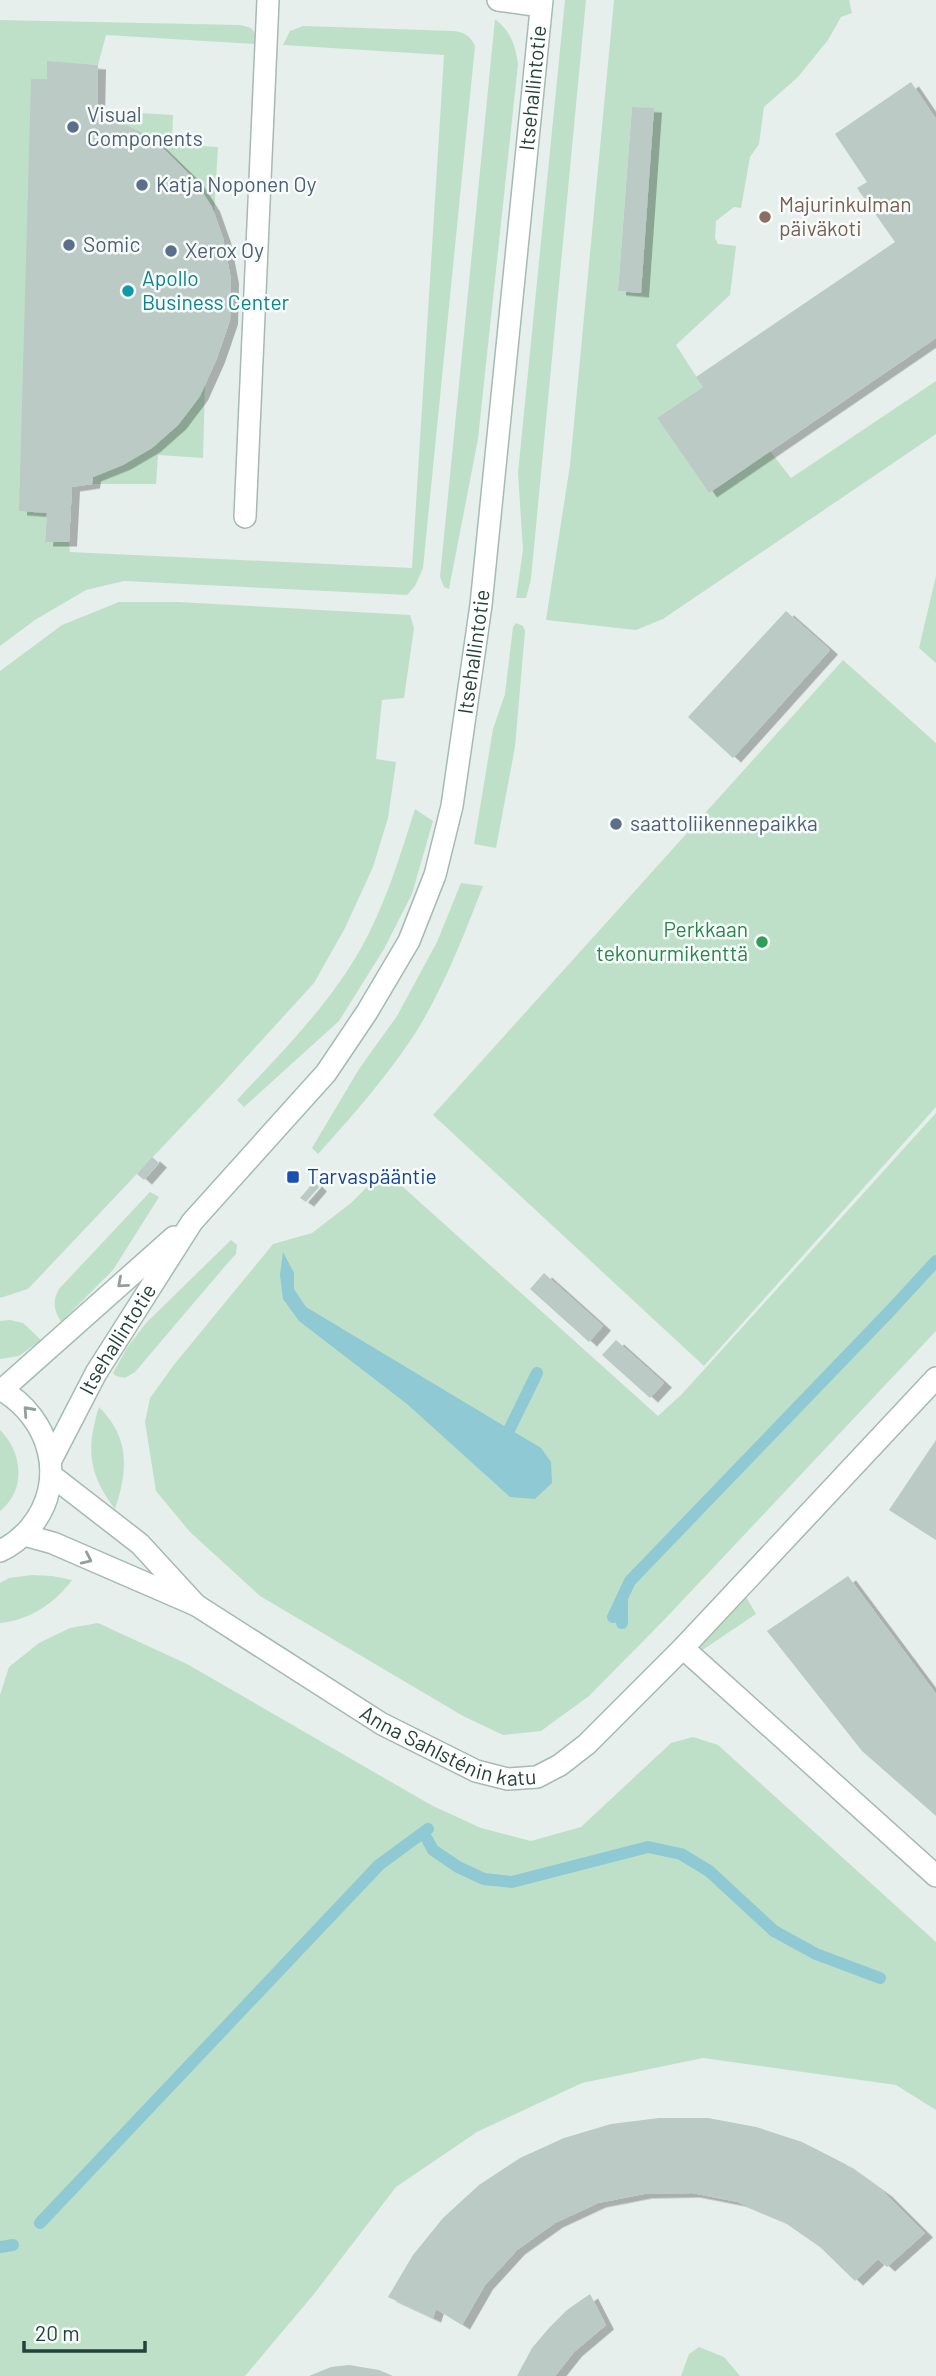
<svg xmlns="http://www.w3.org/2000/svg" width="936" height="2376" font-family="Barlow,sans-serif">
  <style>
    .green { fill: #bfe0c8; fill-rule: evenodd }
    .water { fill: #8ec9d4 }
    .lines { fill: none; stroke-linecap: round; stroke-linejoin: round }
    .stream { stroke: #8ec9d4; stroke-width: 12 }
    .building { fill: #bbcac4; filter: url(#shadow) }
    .lane-casing { stroke: #a8b8b2; stroke-width: 24 }
    .street-casing { stroke: #a8b8b2; stroke-width: 24 }
    .secondary-casing { stroke: #a4bbb3; stroke-width: 24 }
    .lane { stroke: #fff; stroke-width: 21 }
    .street { stroke: #fff; stroke-width: 21 }
    .secondary { stroke: #fff; stroke-width: 21 }
    .oneway { stroke: #92a09c }
    .service-dot { fill: #5c6f8a; stroke: #f7fbf9; stroke-width: 2.5 }
    .education-dot { fill: #8d6e63; stroke: #f7fbf9; stroke-width: 2.5 }
    .culture-dot { fill: #0f9aa8; stroke: #f7fbf9; stroke-width: 2.5 }
    .leisure-dot { fill: #2e9e5b; stroke: #f7fbf9; stroke-width: 2.5 }
    .transit-dot { fill: #1a4fb4; stroke: #f7fbf9; stroke-width: 2.5 }
    .labels { text-anchor: middle; stroke-width: 5; stroke-linejoin: round; paint-order: stroke }
    .street-label { font-size: 21px; fill: #24423a; stroke: #f7fbf9 }
    .service-label { font-size: 21px; fill: #4e5e75; stroke: #f7fbf9; text-anchor: start }
    .education-label { font-size: 21px; fill: #785e54; stroke: #f7fbf9; text-anchor: start }
    .culture-label { font-size: 21px; fill: #0d838f; stroke: #f7fbf9; text-anchor: start }
    .leisure-label { font-size: 21px; fill: #27864d; stroke: #f7fbf9; text-anchor: end }
    .transit-label { font-size: 21px; fill: #164399; stroke: #f7fbf9; text-anchor: start }
  </style>
  <defs>
    <filter id="shadow"><feDropShadow dx="8" dy="4.5" stdDeviation="0" flood-color="#0004"/></filter>
  </defs>
  <rect width="100%" height="100%" fill="#e6efeb"/>
  <g class="green">
    <polygon points="565,0 586,0 531,579 526,598 516,598 523,550 518,473"/>
    <path d="M614,0h235l3,13 -11,4 -13,23 -30,37 -34,30 -5,37 -9,13 -9,51 -7,-1 -18,14 -1,17 3,6 18,2 -6,49 -54,50 27,42 -46,31 52,75 61,-42 21,27 145,-97v53l-273,185 -27,11 -90,-10 24,-155zM632,107l22,2 -14,184 -22,-2z"/>
    <path d="M495,19c16,13 20,25 23,45l-40,375 -29,150 -5,-2 -4,-10z"/>
    <path d="M0,20l240,5 11,3 5,7 -2,9 -148,-9 -8,30 -51,-3v451l-2,28 24,1 1,10 342,16 32,-513 -161,-10 7,-14 13,-5 151,5c12,2 16,5 21,15l-52,522 -8,18 -8,9 -283,-14 -38,9 -51,30 -35,26z"/>
    <polygon points="122,112 173,115 172,144 218,147 214,214 194,179 172,156 151,137 121,123"/>
    <path d="M205,384l-2,74 -45,-3 -2,29h-64l1,-7c47,-19 91,-45 112,-93z"/>
    <polygon points="936,576 936,663 919,648"/>
    <polygon points="119,602 178,602 410,615 414,628 404,698 382,700 376,759 396,762 388,818 373,867 345,928 314,983 221,1085 28,1289 0,1298 0,671 62,625"/>
    <polygon points="516,623 523,626 525,631 515,747 496,848 474,844 493,729 505,694 513,627"/>
    <polygon points="843,660 936,743 936,1107 704,1366 433,1115"/>
    <path d="M415,809l18,12 -21,73 -28,55 -45,72 -95,86 -7,-7c44,-47 91,-94 123,-150 25,-44 40,-94 55,-141z"/>
    <path d="M461,883l22,3c-19,49 -39,101 -67,146 -29,45 -63,83 -98,122l-6,-6 47,-79 38,-53 40,-74z"/>
    <polygon points="936,1113 936,1331 666,1618 589,1696 541,1731 503,1735 463,1716 260,1596 190,1532 156,1491 145,1422 150,1398 173,1366 273,1244 312,1233 351,1203 384,1170 658,1416 682,1394"/>
    <path d="M150,1192l9,5 -46,73 -52,52c-7,-12 -9,-20 -2,-33z"/>
    <polygon points="231,1240 237,1245 236,1254 226,1265 135,1372 125,1378 116,1376 113,1373 127,1348 146,1323"/>
    <polygon points="10,1320 23,1323 41,1340 19,1356 0,1359 0,1321"/>
    <path d="M99,1407c31,31 29,63 16,102 -27,-35 -29,-61 -16,-102z"/>
    <path d="M0,1430c22,21 27,60 0,81z"/>
    <path d="M32,1575l20,1 20,4c-17,23 -42,40 -72,43v-40l9,-5z"/>
    <polygon points="742,1590 756,1614 698,1653 691,1644"/>
    <polygon points="98,1623 187,1664 431,1805 481,1828 531,1841 581,1827 671,1743 693,1737 718,1745 936,1942 936,2110 896,2085 703,2058 582,2083 477,2132 396,2187 314,2294 245,2376 0,2376 0,1695 9,1667 39,1643 70,1628"/>
    <polygon points="699,2347 724,2357 740,2376 681,2376 689,2354"/>
  </g>
  <polygon class="water" points="283,1252 294,1273 294,1289 306,1307 541,1448 551,1462 552,1483 535,1499 510,1497 407,1404 299,1321 283,1299 280,1275"/>
  <g class="lines">
    <g class="stream">
      <polyline points="510,1428 537,1373"/>
      <polyline points="622,1602 622,1623"/>
      <polyline points="613,1617 630,1581 890,1311 936,1261"/>
      <polyline points="427,1839 433,1850 458,1867 484,1879 512,1882 648,1847 681,1854 709,1871 774,1931 816,1954 880,1978"/>
      <polyline points="40,2223 379,1865 428,1829"/>
      <polyline points="0,2247 13,2245"/>
    </g>
  </g>
  <g class="building">
    <polygon points="47,61 98,65 97,111 151,137 194,179 212,207 223,238 231,279 230,320 217,358 200,396 178,425 152,448 123,465 93,477 92,484 72,487 69,542 45,542 47,513 19,511 31,79 47,79"/>
    <polygon points="911,82 936,119 936,338 709,493 657,418 703,387 696,377 895,242 857,188 867,182 835,134"/>
    <polygon points="632,107 654,108 641,293 618,291"/>
    <polygon points="786,611 830,650 733,758 688,717"/>
    <polygon points="152,1157 159,1163 144,1180 137,1174"/>
    <polygon points="314,1182 319,1187 306,1202 300,1198"/>
    <polygon points="544,1273 603,1326 589,1342 530,1289"/>
    <polygon points="616,1340 664,1383 650,1398 602,1355"/>
    <polygon points="936,1440 936,1540 889,1510"/>
    <polygon points="848,1576 936,1694 936,1816 862,1751 767,1631"/>
    <polygon points="659,2118 708,2118 756,2127 802,2142 845,2164 884,2192 925,2233 887,2267 878,2259 855,2281 820,2247 781,2220 738,2202 692,2193 644,2194 598,2203 555,2223 517,2250 485,2285 462,2325 436,2309 433,2318 388,2297 413,2255 443,2218 479,2185 520,2158 564,2138 611,2124"/>
    <polygon points="590,2294 606,2325 574,2352 555,2376 517,2376 532,2348 549,2328 567,2310"/>
    <polygon points="349,2365 379,2370 393,2376 309,2376 331,2367"/>
  </g>
  <g class="lines">
    <defs>
      <polyline id="lane" points="245,517 268,0"/>
      <g id="street">
        <polyline points="498,0 541,6"/>
        <polyline points="24,1535 53,1543 196,1605 140,1544 51,1475"/>
        <path id="s1" d="M196,1605l186,119 94,47 32,8 29,-2 23,-12 27,-21 96,-96 253,-270"/>
        <polyline points="683,1648 936,1876"/>
      </g>
      <g id="secondary">
        <path d="M0,1389c50,28 69,92 30,139 -8,9 -19,18 -30,23"/>
        <polyline points="2,1390 174,1237"/>
        <path id="s2" d="M51,1460l45,-87 96,-151 134,-149 41,-61 42,-71 26,-66 17,-69 29,-201 61,-605"/>
      </g>
    </defs>
    <use href="#lane" class="lane-casing"/>
    <use href="#street" class="street-casing"/>
    <use href="#secondary" class="secondary-casing"/>
    <use href="#lane" class="lane"/>
    <use href="#street" class="street"/>
    <use href="#secondary" class="secondary"/>
  </g>
  <defs><path id="oneway-chevron" d="M-2-3.5L2.5 0L-2 3.5" fill="none" stroke-width="1.6" stroke-linecap="round" stroke-linejoin="round" transform="scale(1.75)"/></defs>
  <g class="oneway">
    <use href="#oneway-chevron" transform="translate(122 1283) rotate(139)"/>
    <use href="#oneway-chevron" transform="translate(28 1411) rotate(-132)"/>
    <use href="#oneway-chevron" transform="translate(87 1559) rotate(25)"/>
  </g>
  <g class="service-dot">
    <circle cx="73" cy="127" r="7"/>
    <circle cx="142" cy="185" r="7"/>
    <circle cx="69" cy="245" r="7"/>
    <circle cx="171" cy="251" r="7"/>
    <circle cx="616" cy="824" r="7"/>
  </g>
  <circle class="education-dot" cx="765" cy="217" r="7"/>
  <circle class="culture-dot" cx="128" cy="291" r="7"/>
  <circle class="leisure-dot" cx="762" cy="942" r="7"/>
  <rect class="transit-dot" x="286" y="1170" width="14" height="14" rx="3.5"/>
  <g class="labels">
    <g class="street-label">
      <text dy="7" stroke="none"><textPath href="#s2" startOffset="1498">Itsehallintotie</textPath></text>
      <text dy="7" stroke="none"><textPath href="#s2" startOffset="931">Itsehallintotie</textPath></text>
      <text dy="7" stroke="none"><textPath href="#s2" startOffset="138">Itsehallintotie</textPath></text>
      <text dy="7" stroke="none"><textPath href="#s1" startOffset="292">Anna Sahlsténin katu</textPath></text>
    </g>
    <g class="service-label">
      <text x="87" y="122">Visual<tspan x="87" dy="24">Components</tspan></text>
      <text x="156" y="192">Katja Noponen Oy</text>
      <text x="83" y="252">Somic</text>
      <text x="185" y="258">Xerox Oy</text>
      <text x="630" y="831">saattoliikennepaikka</text>
    </g>
    <g class="education-label">
      <text x="779" y="212">Majurinkulman<tspan x="779" dy="24">päiväkoti</tspan></text>
    </g>
    <g class="culture-label">
      <text x="142" y="286">Apollo<tspan x="142" dy="24">Business Center</tspan></text>
    </g>
    <g class="leisure-label">
      <text x="748" y="937">Perkkaan<tspan x="748" dy="24">tekonurmikenttä</tspan></text>
    </g>
    <g class="transit-label">
      <text x="307" y="1184">Tarvaspääntie</text>
    </g>
  </g>
  <path d="M24 2341v10h121v-10" fill="none" stroke="#24423a" stroke-width="3.5"/>
  <text x="35" y="2341" font-size="21" fill="#24423a" stroke="#f7fbf9" stroke-width="5" paint-order="stroke">20 m</text>
</svg>
